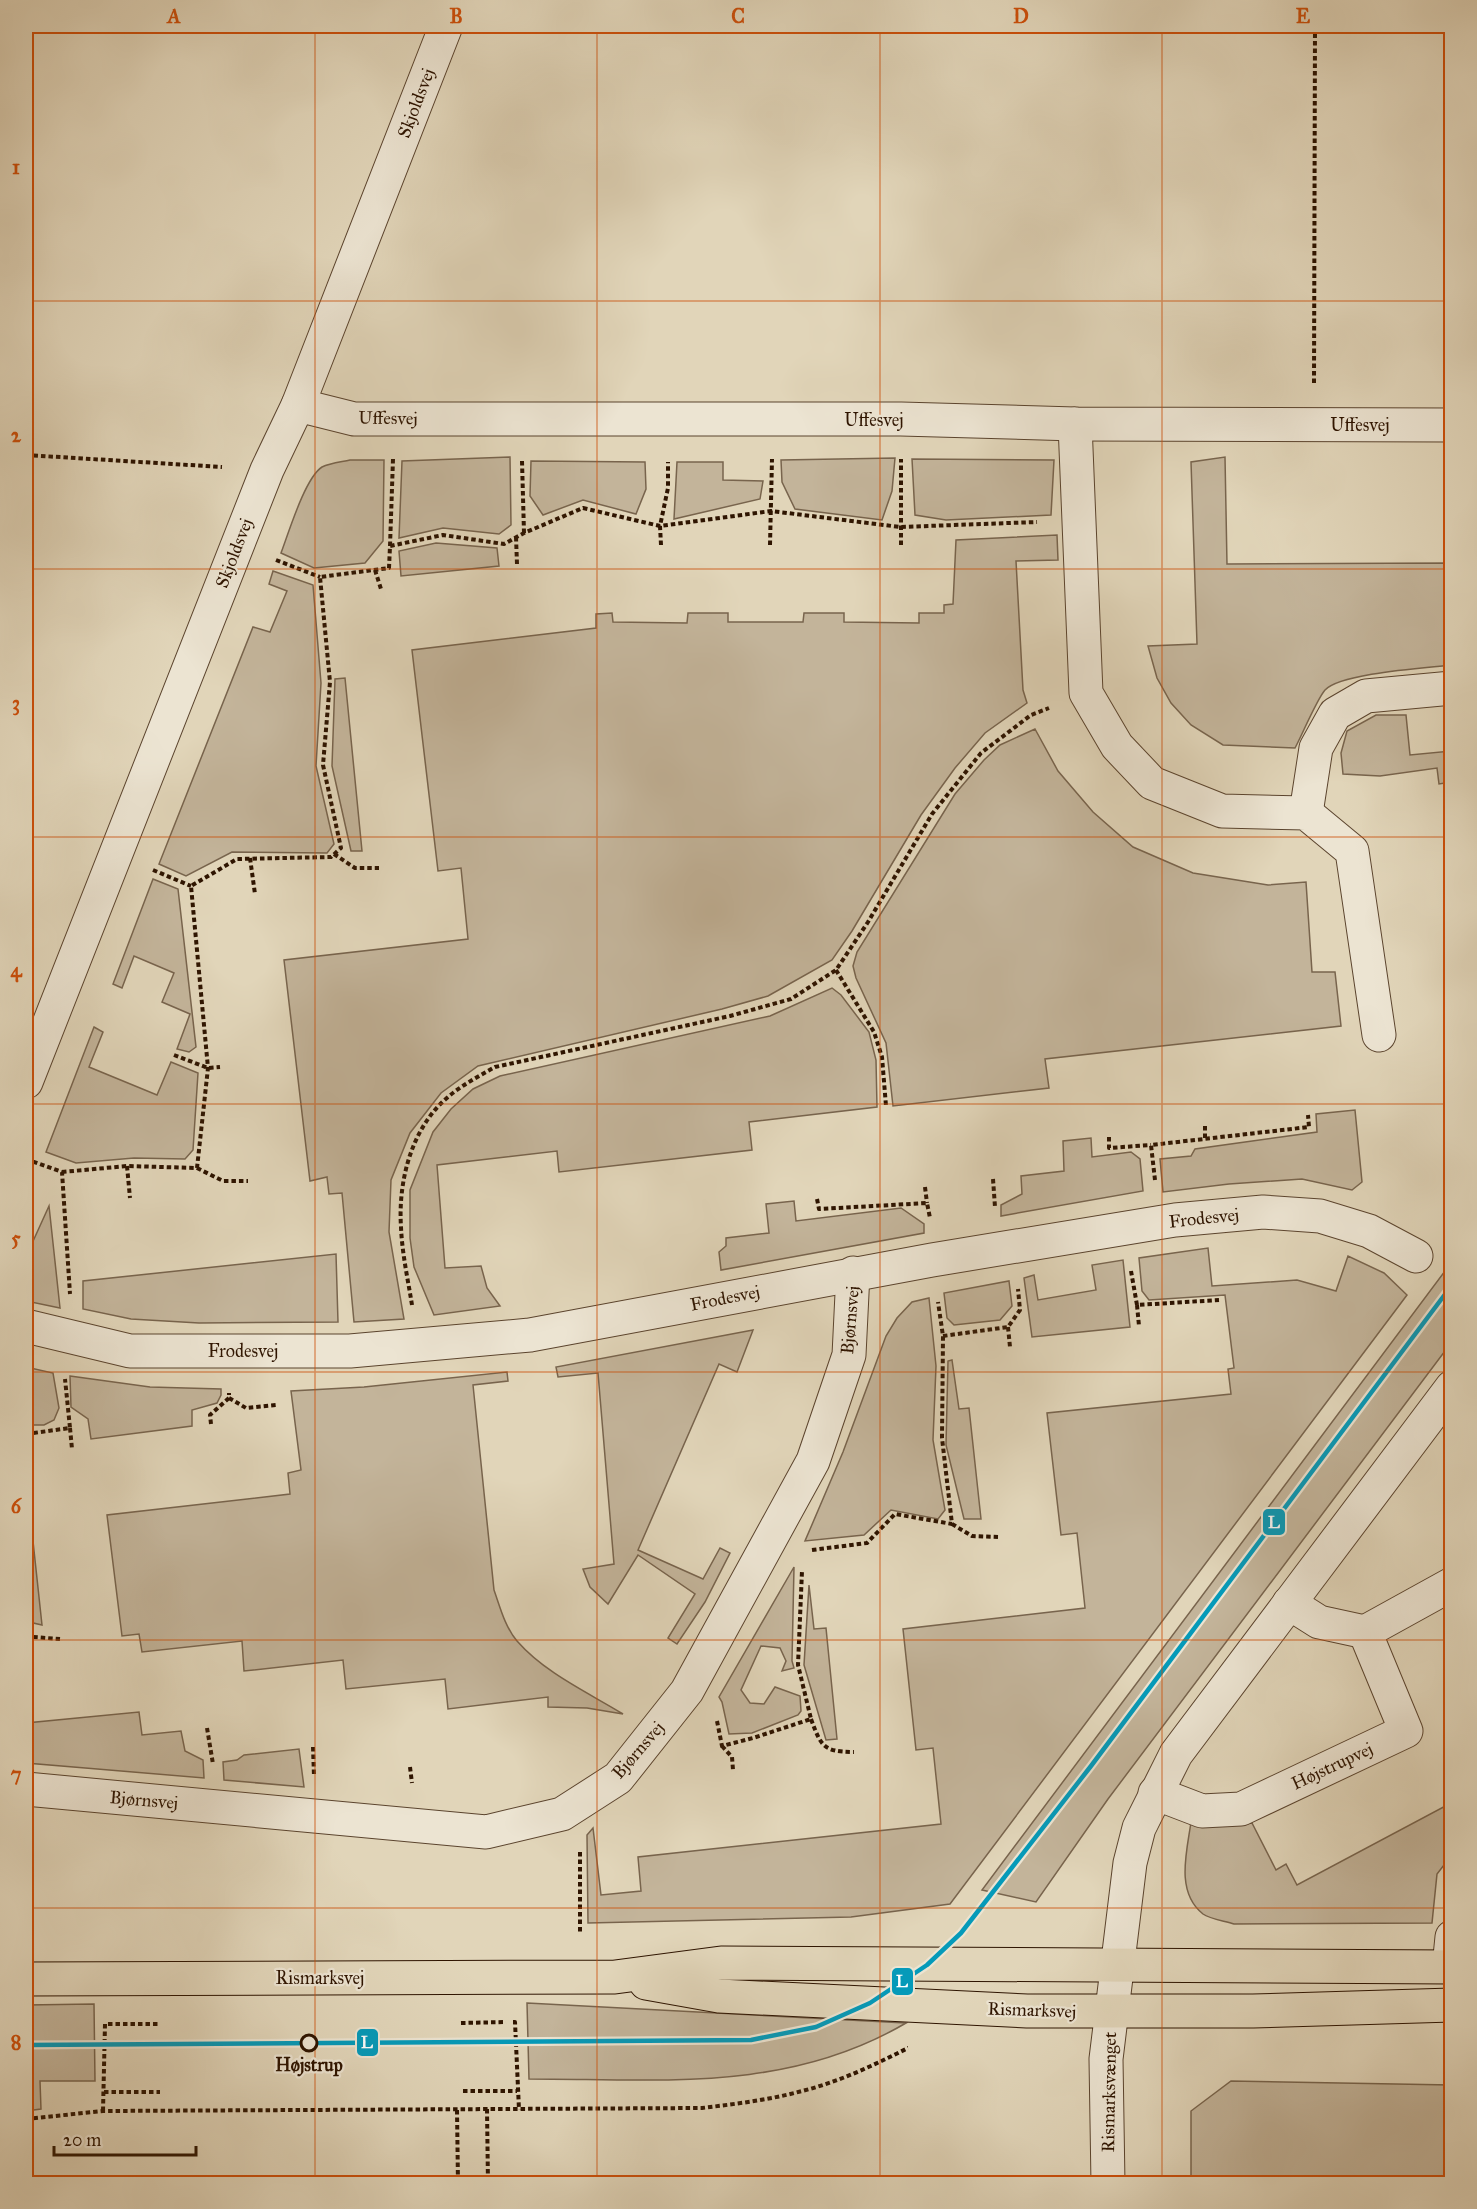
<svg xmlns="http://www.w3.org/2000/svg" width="1477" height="2209" font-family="'IM FELL Great Primer',serif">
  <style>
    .green { fill: #c3b49a; stroke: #78644d; stroke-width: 1.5 }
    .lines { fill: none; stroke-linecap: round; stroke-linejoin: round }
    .minor-casing { stroke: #5b442e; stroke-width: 35 }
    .major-casing { stroke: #2e1400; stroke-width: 35 }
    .path { stroke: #2e1400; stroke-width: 4; stroke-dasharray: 4.5 3; stroke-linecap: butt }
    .minor { stroke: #ece4d2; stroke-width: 33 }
    .major { stroke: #e1d5b9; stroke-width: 33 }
    .tram-1-casing { stroke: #ece4d2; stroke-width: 9 }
    .tram-1 { stroke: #059ab9; stroke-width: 4.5 }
    .grid { fill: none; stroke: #cc4f0a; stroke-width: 1.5; stroke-opacity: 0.55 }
    .stop-dot { fill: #ece4d2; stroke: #2e1400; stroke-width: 3 }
    .labels { text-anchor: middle; stroke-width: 4.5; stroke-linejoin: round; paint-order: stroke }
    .street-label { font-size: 18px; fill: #2e1400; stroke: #ece4d2 }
    .stop-label { font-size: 18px; font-weight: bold; fill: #2e1400; stroke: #ece4d2 }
    .line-badge { stroke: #ece4d2; stroke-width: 2 }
    .badge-label { font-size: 16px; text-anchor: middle; font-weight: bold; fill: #fff }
    .neatline { fill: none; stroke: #cc4f0a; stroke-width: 2 }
    .grid-label { font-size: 20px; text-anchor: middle; font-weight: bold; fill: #cc4f0a }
  </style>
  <rect width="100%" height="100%" fill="#e1d5b9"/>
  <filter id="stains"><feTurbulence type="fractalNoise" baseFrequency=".00333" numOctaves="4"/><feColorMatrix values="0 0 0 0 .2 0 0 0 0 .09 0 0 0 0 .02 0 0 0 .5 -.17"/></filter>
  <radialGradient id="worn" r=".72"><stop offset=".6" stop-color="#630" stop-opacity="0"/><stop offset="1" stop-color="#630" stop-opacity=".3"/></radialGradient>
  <g class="green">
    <polygon points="510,457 511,525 499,534 443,528 399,538 402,461"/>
    <path d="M1225,457l2,107 224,-1v102c-25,3 -110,8 -126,25 -8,9 -23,45 -30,58l-72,-3 -32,-20 -20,-22 -14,-25 -9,-32 49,-2 -6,-182z"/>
    <polygon points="895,458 892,491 882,520 795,509 782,482 781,460"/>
    <polygon points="912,459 1054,460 1051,515 946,520 915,515"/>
    <path d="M350,460h34l-1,81 -18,22 -51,5 -33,-15c8,-21 24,-75 41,-86 8,-4 19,-5 28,-7z"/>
    <polygon points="531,461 645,462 646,489 636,514 583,500 543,515 530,496"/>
    <polygon points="677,462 723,462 723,480 763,481 760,499 674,519"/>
    <polygon points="1057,535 1058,560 1016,561 1023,690 1027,703 985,733 955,768 921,815 852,931 832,960 768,996 722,1009 478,1066 441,1093 410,1133 391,1180 389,1232 404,1319 354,1322 342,1193 329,1194 327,1177 310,1181 284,960 468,939 461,868 438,871 412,650 596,628 596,614 612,613 613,622 687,623 688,613 728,613 728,622 803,622 804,613 844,613 844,622 919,623 919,613 944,613 944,605 953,604 956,540"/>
    <polygon points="436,543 497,548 499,566 401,576 399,551"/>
    <polygon points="273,571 313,585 321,683 316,766 334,844 327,853 232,852 186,876 159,864 253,627 270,632 287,591 269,584"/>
    <polygon points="345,678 362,851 351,851 332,766 335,679"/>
    <polygon points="1376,715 1406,715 1410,755 1451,751 1451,782 1439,784 1437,768 1380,776 1343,774 1341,753 1347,731"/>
    <polygon points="1035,729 1058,771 1093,812 1133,847 1193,873 1268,885 1306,882 1312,972 1335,972 1341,1026 1045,1059 1049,1088 893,1106 886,1043 856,978 853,966 857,952 955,794 984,760 1000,745"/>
    <polygon points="153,879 178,889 196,1047 189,1052 177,1049 190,1014 162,1002 174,973 134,956 122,988 113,984"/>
    <polygon points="832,988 841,995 869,1032 876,1060 877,1107 749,1122 752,1150 559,1172 557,1151 437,1165 445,1268 481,1266 487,1288 500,1306 434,1315 414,1267 410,1238 410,1190 433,1132 451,1109 473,1089 500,1076 770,1016"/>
    <polygon points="94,1027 103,1032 89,1067 157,1095 171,1062 198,1073 193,1150 185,1159 134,1158 76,1163 46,1152"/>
    <polygon points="1355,1110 1362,1182 1352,1190 1302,1179 1229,1184 1163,1192 1160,1159 1191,1156 1195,1149 1317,1132 1316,1114"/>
    <polygon points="1091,1138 1092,1157 1131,1152 1140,1159 1143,1191 1001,1216 1001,1205 1022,1194 1021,1176 1064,1171 1063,1141"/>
    <polygon points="794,1201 796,1221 901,1208 924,1224 924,1233 721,1270 719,1252 726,1246 726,1238 769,1233 766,1204"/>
    <polygon points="49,1206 60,1308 26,1301 26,1250 29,1250"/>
    <polygon points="1208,1248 1212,1286 1297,1280 1336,1291 1348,1256 1384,1273 1407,1295 950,1904 851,1917 588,1923 587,1835 593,1828 601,1895 641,1891 638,1857 941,1824 933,1748 916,1750 903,1629 1085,1608 1077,1533 1061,1535 1047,1413 1231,1394 1228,1369 1234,1368 1225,1295 1149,1300 1142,1291 1139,1258"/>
    <polygon points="336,1254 338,1322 199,1323 131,1319 83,1309 83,1281"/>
    <polygon points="1123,1260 1130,1327 1032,1337 1024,1278 1034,1275 1038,1300 1096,1290 1092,1265"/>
    <polygon points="1451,1263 1451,1343 1108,1799 1036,1902 982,1890"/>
    <polygon points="1009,1281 1012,1306 1000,1320 954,1325 947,1318 944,1293"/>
    <polygon points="929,1298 936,1366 933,1440 945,1510 938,1519 891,1510 864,1535 805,1541 843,1452 886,1336 897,1318 912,1302"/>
    <polygon points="753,1330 737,1372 719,1364 638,1550 703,1579 720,1548 730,1553 705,1602 677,1644 668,1638 695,1594 638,1555 608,1604 590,1587 583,1569 614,1564 598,1373 558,1377 556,1367"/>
    <polygon points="952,1360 959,1409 969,1408 981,1519 964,1519 946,1445 948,1361"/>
    <polygon points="26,1367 53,1373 59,1408 54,1420 44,1425 26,1425"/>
    <path d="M507,1372l1,9 -35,4 21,205c6,17 11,37 23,51 28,32 70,51 106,73l-36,-6 -39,-1v-10l-100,12 -3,-30 -99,10 -3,-29 -99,11 -2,-30 -100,11 -3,-18 -17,2 -15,-121 183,-21 -2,-21 13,-3 -10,-79 73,-4z"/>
    <polygon points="70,1376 150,1387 221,1389 221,1395 217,1403 192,1410 192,1426 91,1439 88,1419 71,1407"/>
    <polygon points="26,1476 42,1625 29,1622 26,1609"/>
    <polygon points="794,1567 792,1661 794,1668 782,1671 786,1661 780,1648 761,1646 741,1690 750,1703 764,1704 775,1687 800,1696 801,1711 798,1715 752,1733 729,1734 722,1702 719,1697"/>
    <polygon points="809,1585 814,1629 826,1628 837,1739 826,1740 804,1665"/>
    <polygon points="139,1712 142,1735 181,1731 185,1751 203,1760 204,1778 26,1763 26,1723"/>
    <polygon points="299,1749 304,1787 224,1780 223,1762 237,1760 244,1755"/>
    <path d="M1451,1803v53l-14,18 -5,49 -198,1c-9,-3 -24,-5 -31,-10 -28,-22 -16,-63 -12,-92l34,4 27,-3 24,47 10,-6 11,21z"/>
    <path d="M527,2003l379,20c-119,70 -245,56 -377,56z"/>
    <polygon points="94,2004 95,2081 40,2081 41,2109 26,2111 26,2005"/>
    <polygon points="1231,2081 1451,2085 1451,2183 1191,2183 1191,2111"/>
  </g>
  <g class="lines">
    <defs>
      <g id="minor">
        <polyline points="298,405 354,419 901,419 1075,424 1452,425"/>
        <polyline points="1075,424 1086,693 1117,746 1152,783 1222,811 1306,813 1352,851 1379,1035"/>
        <polyline points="1306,813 1316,748 1335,714 1366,696 1452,688"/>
        <polyline points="26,1082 267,470 298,405 446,26"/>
        <polyline points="26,1326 130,1351 350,1351 530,1335 932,1260 1175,1220 1263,1212 1320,1216 1369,1231 1416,1256"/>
        <polyline points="1289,1603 1319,1622 1365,1632"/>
        <polyline points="26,1789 486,1832 562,1814 618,1778 687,1691 813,1461 849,1355 853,1273"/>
        <polyline points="1155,1793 1202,1811 1241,1809 1406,1731 1365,1632 1452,1584"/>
        <polyline points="1449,1967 1452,1937"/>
        <polyline points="1108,2184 1106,2059 1130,1863 1139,1828 1176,1754 1452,1387"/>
      </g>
      <g id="major">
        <polyline points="26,1979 615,1977 721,1963 1452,1967"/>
        <polyline points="646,1983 719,1996 1027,2011 1253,2011 1452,2005"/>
      </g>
    </defs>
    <use href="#minor" class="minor-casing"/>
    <use href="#major" class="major-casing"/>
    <g class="path">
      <polyline points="1314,383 1315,26"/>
      <polyline points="26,455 222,467"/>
      <polyline points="522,461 524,533"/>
      <polyline points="516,537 517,564"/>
      <polyline points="661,545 660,526 668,488 668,462"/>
      <polyline points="770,545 772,459"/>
      <polyline points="901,545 901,459"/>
      <polyline points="390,546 393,459"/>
      <polyline points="276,560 320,577"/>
      <polyline points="375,570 381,589"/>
      <polyline points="334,854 355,868 379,868"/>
      <polyline points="250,858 255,894"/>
      <polyline points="153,870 191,886"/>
      <polyline points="836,970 874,1032 882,1057 886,1106"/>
      <polyline points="174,1055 208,1068 220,1067"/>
      <polyline points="1205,1126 1205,1139"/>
      <polyline points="1109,1137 1109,1148 1151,1145"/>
      <polyline points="26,1159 62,1172 70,1294"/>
      <polyline points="127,1166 130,1198"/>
      <polyline points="197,1168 223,1181 248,1181"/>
      <polyline points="62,1172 127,1166 197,1168 208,1068 191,886 237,859 331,857 341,848 323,765 330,682 320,577 389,568 390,546 443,535 504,544 524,533 583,508 660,526 771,511 900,527 1037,522"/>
      <polyline points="993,1179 995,1207"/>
      <polyline points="1155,1180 1151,1145 1309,1127 1308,1115"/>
      <polyline points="925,1187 927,1203"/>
      <polyline points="817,1199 819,1209 927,1203 930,1218"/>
      <polyline points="1131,1271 1137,1305 1219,1300"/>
      <path d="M412,1305c-4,-25 -10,-52 -11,-78 -3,-45 10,-99 47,-130 14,-12 31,-21 47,-30l235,-51 61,-17 45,-29 32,-48 64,-108 49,-61 50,-38 18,-7"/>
      <polyline points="1137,1305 1139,1326"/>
      <polyline points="1008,1327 1010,1347"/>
      <polyline points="943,1336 1008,1327 1020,1310 1018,1289"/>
      <polyline points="229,1398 246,1408 276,1405"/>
      <polyline points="211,1424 210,1415 229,1398 229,1393"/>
      <polyline points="70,1428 72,1449"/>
      <polyline points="26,1434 70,1428 65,1379"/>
      <polyline points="952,1524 972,1536 998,1537"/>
      <polyline points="812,1550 867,1543 895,1514 952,1524 942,1438 943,1336 938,1302"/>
      <polyline points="26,1624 33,1637 60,1639"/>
      <path d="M811,1719c10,27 12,33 43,33"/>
      <polyline points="717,1721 722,1746 753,1738 811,1719 798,1665 802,1571"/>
      <polyline points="207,1728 213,1764"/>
      <polyline points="722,1746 732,1757 733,1770"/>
      <polyline points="313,1747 314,1776"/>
      <polyline points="410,1767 412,1783"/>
      <polyline points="580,1852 580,1934"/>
      <polyline points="513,2022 515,2022 519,2110"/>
      <polyline points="461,2023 506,2022"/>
      <polyline points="463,2091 517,2091"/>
      <polyline points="104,2092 160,2092"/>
      <polyline points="487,2109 488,2184"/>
      <polyline points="457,2110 458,2184"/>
      <polyline points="103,2111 105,2024 158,2024"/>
      <path d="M26,2119l77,-8 599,-3c33,-4 67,-8 100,-17 37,-9 72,-26 106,-43"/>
    </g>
    <use href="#minor" class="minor"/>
    <use href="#major" class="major"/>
    <defs>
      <polyline id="tram-1" points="26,2045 751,2040 816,2027 870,2003 927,1965 961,1933 1091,1766 1452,1285"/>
    </defs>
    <use href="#tram-1" class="tram-1-casing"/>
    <use href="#tram-1" class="tram-1"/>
  </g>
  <path class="grid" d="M315,26v2158M597,26v2158M880,26v2158M1162,26v2158M26,301h1426M26,569h1426M26,837h1426M26,1104h1426M26,1372h1426M26,1640h1426M26,1908h1426"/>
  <circle class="stop-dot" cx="309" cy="2043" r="8"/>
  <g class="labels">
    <g class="street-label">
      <text transform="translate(416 103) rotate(-69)" y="6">Skjoldsvej</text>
      <text transform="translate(388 418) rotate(1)" y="6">Uffesvej</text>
      <text x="874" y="426">Uffesvej</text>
      <text x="1360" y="431">Uffesvej</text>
      <text transform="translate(234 553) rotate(-69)" y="6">Skjoldsvej</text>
      <text transform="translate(1204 1218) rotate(-6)" y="6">Frodesvej</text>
      <text transform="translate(725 1298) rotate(-11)" y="6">Frodesvej</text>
      <text transform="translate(850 1320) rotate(-85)" y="6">Bjørnsvej</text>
      <text x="243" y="1357">Frodesvej</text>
      <text transform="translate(638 1750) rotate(-49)" y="6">Bjørnsvej</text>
      <text transform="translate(1332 1766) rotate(-25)" y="6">Højstrupvej</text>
      <text transform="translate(144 1800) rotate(5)" y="6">Bjørnsvej</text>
      <text x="320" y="1984">Rismarksvej</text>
      <text transform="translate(1032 2010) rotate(2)" y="6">Rismarksvej</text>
      <text transform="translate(1109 2092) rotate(-89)" y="6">Rismarksvænget</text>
    </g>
    <g class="stop-label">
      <text x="309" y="2071">Højstrup</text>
    </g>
  </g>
  <g class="line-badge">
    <rect x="1262" y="1508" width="24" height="28" rx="6" fill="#059ab9"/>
    <rect x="891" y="1967" width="23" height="29" rx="6" fill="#059ab9"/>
    <rect x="356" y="2028" width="23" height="29" rx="6" fill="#059ab9"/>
  </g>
  <g class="badge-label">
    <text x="1274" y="1528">L</text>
    <text x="902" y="1987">L</text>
    <text x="367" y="2048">L</text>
  </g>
  <rect width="1477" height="2209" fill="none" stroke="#e1d5b9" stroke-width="66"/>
  <path d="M54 2146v9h142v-9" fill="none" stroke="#2e1400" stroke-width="3"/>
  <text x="63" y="2146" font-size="18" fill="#2e1400" stroke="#ece4d2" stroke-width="4.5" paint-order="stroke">20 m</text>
  <rect x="33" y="33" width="1411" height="2143" class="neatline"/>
  <g class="grid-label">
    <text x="174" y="23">A</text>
    <text x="456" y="23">B</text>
    <text x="738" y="23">C</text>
    <text x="1021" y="23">D</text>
    <text x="1303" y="23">E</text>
    <text x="16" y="174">1</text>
    <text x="16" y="442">2</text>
    <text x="16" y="710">3</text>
    <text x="16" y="977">4</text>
    <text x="16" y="1245">5</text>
    <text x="16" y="1513">6</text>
    <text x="16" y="1781">7</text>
    <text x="16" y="2049">8</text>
  </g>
  <rect width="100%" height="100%" filter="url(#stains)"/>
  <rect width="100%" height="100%" fill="url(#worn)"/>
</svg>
